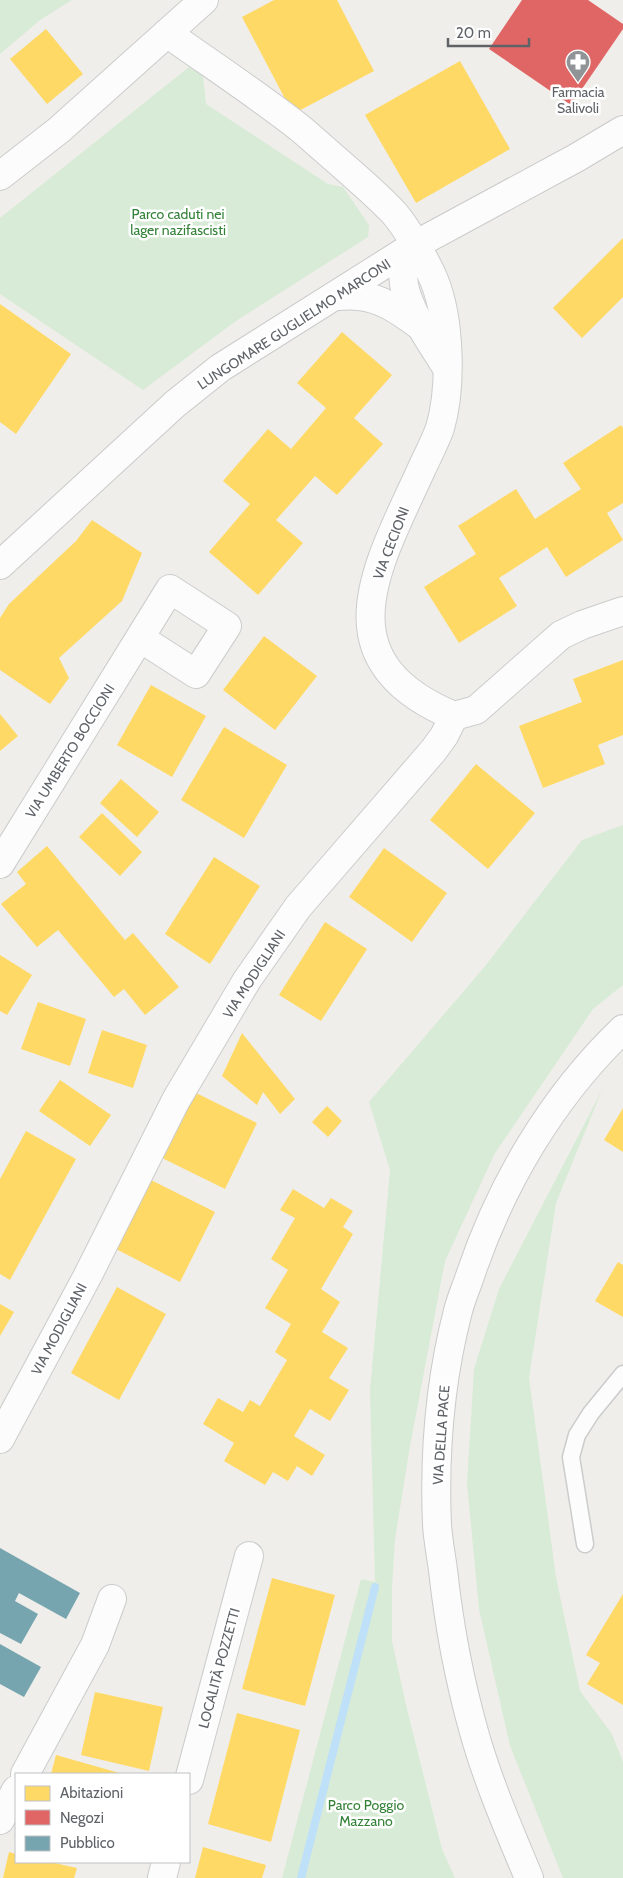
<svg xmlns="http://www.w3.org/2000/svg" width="623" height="1878" font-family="Cabin,sans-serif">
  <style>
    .green { fill: #d8ebd6 }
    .homes { fill: #ffd966 }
    .shops { fill: #e06666 }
    .public { fill: #76a5af }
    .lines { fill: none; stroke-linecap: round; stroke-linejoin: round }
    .stream { stroke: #bfe0f9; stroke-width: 8 }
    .lane-casing { stroke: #cbcccc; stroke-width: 19 }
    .street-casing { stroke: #cbcccc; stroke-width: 30 }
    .secondary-casing { stroke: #cacacb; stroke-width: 30 }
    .lane { stroke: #fdfcfc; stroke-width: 16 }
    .street { stroke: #fdfcfc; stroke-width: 28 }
    .secondary { stroke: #fdfcfc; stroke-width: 28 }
    .labels { text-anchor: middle; stroke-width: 5; stroke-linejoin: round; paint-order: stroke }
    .poi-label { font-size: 14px; fill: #5f6368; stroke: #fff }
    .park-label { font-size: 14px; fill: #348238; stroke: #fff }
    .street-label { font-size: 14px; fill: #5f6368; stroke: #fff }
  </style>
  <rect width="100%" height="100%" fill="#efeeea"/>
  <g class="green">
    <polygon points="0,0 72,0 40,20 0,54"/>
    <polygon points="189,67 203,76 206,104 328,184 343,187 369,225 368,237 236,321 143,390 0,294 0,218"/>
    <polygon points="623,825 623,985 593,1009 495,1153 445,1261 410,1446 395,1539 392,1587 392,1641 407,1709 442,1849 455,1878 282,1878 361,1579 375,1582 370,1390 390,1170 369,1102 486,965 582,840"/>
    <polygon points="602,1090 556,1203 529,1378 556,1577 580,1691 612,1734 623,1762 623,1878 563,1878 510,1746 479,1609 467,1483 474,1369 499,1289"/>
  </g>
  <g class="homes">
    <polygon points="274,0 337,0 374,71 293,114 242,17"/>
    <polygon points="46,29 83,74 47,104 10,59"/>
    <polygon points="460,61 510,149 416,203 365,115"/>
    <polygon points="623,238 623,297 582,338 553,308"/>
    <polygon points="0,304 71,354 16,434 0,422"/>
    <polygon points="342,332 392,375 354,418 383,444 337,495 315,476 276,520 303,543 258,595 209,552 250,504 223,481 268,429 291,449 326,408 297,383"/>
    <polygon points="621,425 623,428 623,503 607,513 623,540 566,577 547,547 499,578 517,606 459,643 424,587 476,554 458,526 516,489 535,519 581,489 563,463"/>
    <polygon points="92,520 142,553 122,601 59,658 69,678 50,704 0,670 0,618 9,604 76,541"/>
    <polygon points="264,636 317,676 275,730 223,690"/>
    <polygon points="623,660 623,735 598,745 605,764 543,788 519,726 582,702 573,679"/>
    <polygon points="151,685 206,716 172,777 117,745"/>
    <polygon points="0,714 18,736 0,751"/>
    <polygon points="224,727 287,765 244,838 181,800"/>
    <polygon points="476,764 535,813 488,869 430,820"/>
    <polygon points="121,779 159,812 137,837 100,803"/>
    <polygon points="102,813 142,852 120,876 79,837"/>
    <polygon points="47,846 125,940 133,933 179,987 145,1015 124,989 114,997 58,930 37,947 1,904 26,884 17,872"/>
    <polygon points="384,848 447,893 412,942 349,897"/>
    <polygon points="214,857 260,886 210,964 165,934"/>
    <polygon points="325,922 367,949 321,1021 279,995"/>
    <polygon points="0,955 32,975 7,1015 0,1011"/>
    <polygon points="38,1002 86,1019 70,1066 21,1049"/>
    <polygon points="102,1030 147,1045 133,1088 88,1073"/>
    <polygon points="242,1033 295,1099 280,1114 263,1092 257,1105 222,1076"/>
    <polygon points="60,1080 111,1115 90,1146 39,1111"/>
    <polygon points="192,1091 257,1123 225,1189 160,1157"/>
    <polygon points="327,1106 342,1121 328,1137 312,1122"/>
    <polygon points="623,1108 623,1152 604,1140"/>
    <polygon points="26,1131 76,1159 10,1280 0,1274 0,1179"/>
    <polygon points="149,1179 215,1212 180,1282 114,1248"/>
    <polygon points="293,1189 324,1208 331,1198 353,1211 343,1227 353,1234 321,1289 340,1302 322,1332 348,1348 329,1378 349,1390 330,1421 310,1409 294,1436 325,1455 312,1476 297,1466 288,1481 273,1472 265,1485 224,1461 234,1443 203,1424 218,1398 243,1412 250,1400 260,1406 287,1360 275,1352 291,1324 265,1308 288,1270 271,1259 295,1218 280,1210"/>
    <polygon points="618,1262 623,1265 623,1317 595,1301"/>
    <polygon points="117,1287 166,1314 119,1400 71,1373"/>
    <polygon points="0,1304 14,1312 0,1336"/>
    <polygon points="272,1578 335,1595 305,1706 242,1689"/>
    <polygon points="623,1594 623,1705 587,1684 600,1663 586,1655"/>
    <polygon points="95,1692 163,1707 149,1771 81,1755"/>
    <polygon points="237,1713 300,1730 271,1842 208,1824"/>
    <polygon points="56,1755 123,1774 51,1774"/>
    <polygon points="203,1847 266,1865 262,1878 195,1878"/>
    <polygon points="9,1852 16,1854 16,1862 50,1862 77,1868 74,1878 3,1878"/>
  </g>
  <polygon class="shops" points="522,0 588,0 623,24 623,29 571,105 489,49"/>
  <g class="public">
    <polygon points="0,1548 80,1593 66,1619 19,1593 15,1601 38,1614 21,1644 0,1633"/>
    <polygon points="0,1644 41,1667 24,1697 0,1684"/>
  </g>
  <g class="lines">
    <polyline class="stream" points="301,1878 375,1587"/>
    <defs>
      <polyline id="lane" points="585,1544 571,1457 577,1435 591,1413 623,1374"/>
      <g id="street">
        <path d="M167,33c45,32 91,62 134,96 13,11 26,23 39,34 18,16 37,32 54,50 13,15 32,48 40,67 16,39 18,107 6,148 -5,14 -12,27 -18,40 -44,97 -103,192 32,248"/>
        <polyline points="0,176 59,130 204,0"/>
        <path d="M415,245c-3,8 -9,17 -11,25 -6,28 29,75 43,98"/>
        <path d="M335,296c7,0 16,-1 24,0 23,2 42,16 60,29"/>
        <path d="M0,864c57,-92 113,-184 170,-275l57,37 -31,48 -56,-36"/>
        <polyline points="0,1439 87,1277 176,1100 247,980 298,907 433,751 444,736 454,716 476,710 561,635 582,625 623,611"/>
        <polyline points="25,1774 95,1645 112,1599"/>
        <polyline points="189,1780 249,1556"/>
        <polyline points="0,1820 16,1790"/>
        <polyline points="162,1878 166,1862"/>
      </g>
      <g id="secondary">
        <polyline points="0,565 175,404 220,368 415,245 576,158 623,130"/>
        <path d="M529,1878c-20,-48 -41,-96 -55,-146 -15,-53 -25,-107 -31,-162 -2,-15 -5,-30 -6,-45 -3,-72 3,-145 21,-214 3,-12 8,-23 12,-35 31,-92 82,-179 153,-247"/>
      </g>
    </defs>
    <use href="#lane" class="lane-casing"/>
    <use href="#street" class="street-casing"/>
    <use href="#secondary" class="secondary-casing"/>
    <use href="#lane" class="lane"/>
    <use href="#street" class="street"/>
    <use href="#secondary" class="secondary"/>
  </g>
  <defs>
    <symbol id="pharmacy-pin" viewBox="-11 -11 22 30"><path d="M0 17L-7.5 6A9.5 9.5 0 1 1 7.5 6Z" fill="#919496" stroke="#fff"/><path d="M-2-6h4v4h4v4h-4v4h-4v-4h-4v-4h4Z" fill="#fff"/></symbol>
  </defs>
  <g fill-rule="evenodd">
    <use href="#pharmacy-pin" x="564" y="48" width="28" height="38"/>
  </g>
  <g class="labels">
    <g class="poi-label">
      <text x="578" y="97">Farmacia<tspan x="578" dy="16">Salivoli</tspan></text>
    </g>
    <g class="park-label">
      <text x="178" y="219">Parco caduti nei<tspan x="178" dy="16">lager nazifascisti</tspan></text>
      <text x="366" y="1810">Parco Poggio<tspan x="366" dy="16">Mazzano</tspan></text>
    </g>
    <g class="street-label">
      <text transform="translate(294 324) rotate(-33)" y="5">LUNGOMARE GUGLIELMO MARCONI</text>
      <text transform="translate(391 543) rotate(-69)" y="5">VIA CECIONI</text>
      <text transform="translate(70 751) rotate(-58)" y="5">VIA UMBERTO BOCCIONI</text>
      <text transform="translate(254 974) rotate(-57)" y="5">VIA MODIGLIANI</text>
      <text transform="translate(59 1329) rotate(-62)" y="5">VIA MODIGLIANI</text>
      <text transform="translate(441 1435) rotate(-86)" y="5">VIA DELLA PACE</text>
      <text transform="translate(219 1668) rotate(-75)" y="5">LOCALITÀ POZZETTI</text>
    </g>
  </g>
  <rect x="15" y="1773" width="175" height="90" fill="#ffffff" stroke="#bfc1c3"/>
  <rect x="25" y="1786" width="25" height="15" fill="#ffd966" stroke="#bfc1c3"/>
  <text x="60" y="1798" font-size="15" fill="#5f6368">Abitazioni</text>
  <rect x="25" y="1810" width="25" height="15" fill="#e06666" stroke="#bfc1c3"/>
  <text x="60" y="1823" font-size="15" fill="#5f6368">Negozi</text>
  <rect x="25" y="1836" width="25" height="15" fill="#76a5af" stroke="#bfc1c3"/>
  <text x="60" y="1848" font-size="15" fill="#5f6368">Pubblico</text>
  <path d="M448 38v8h81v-8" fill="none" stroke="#5f6368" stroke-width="2.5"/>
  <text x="456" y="38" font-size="15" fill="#5f6368" stroke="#ffffff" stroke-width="4" paint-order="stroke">20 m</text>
</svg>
